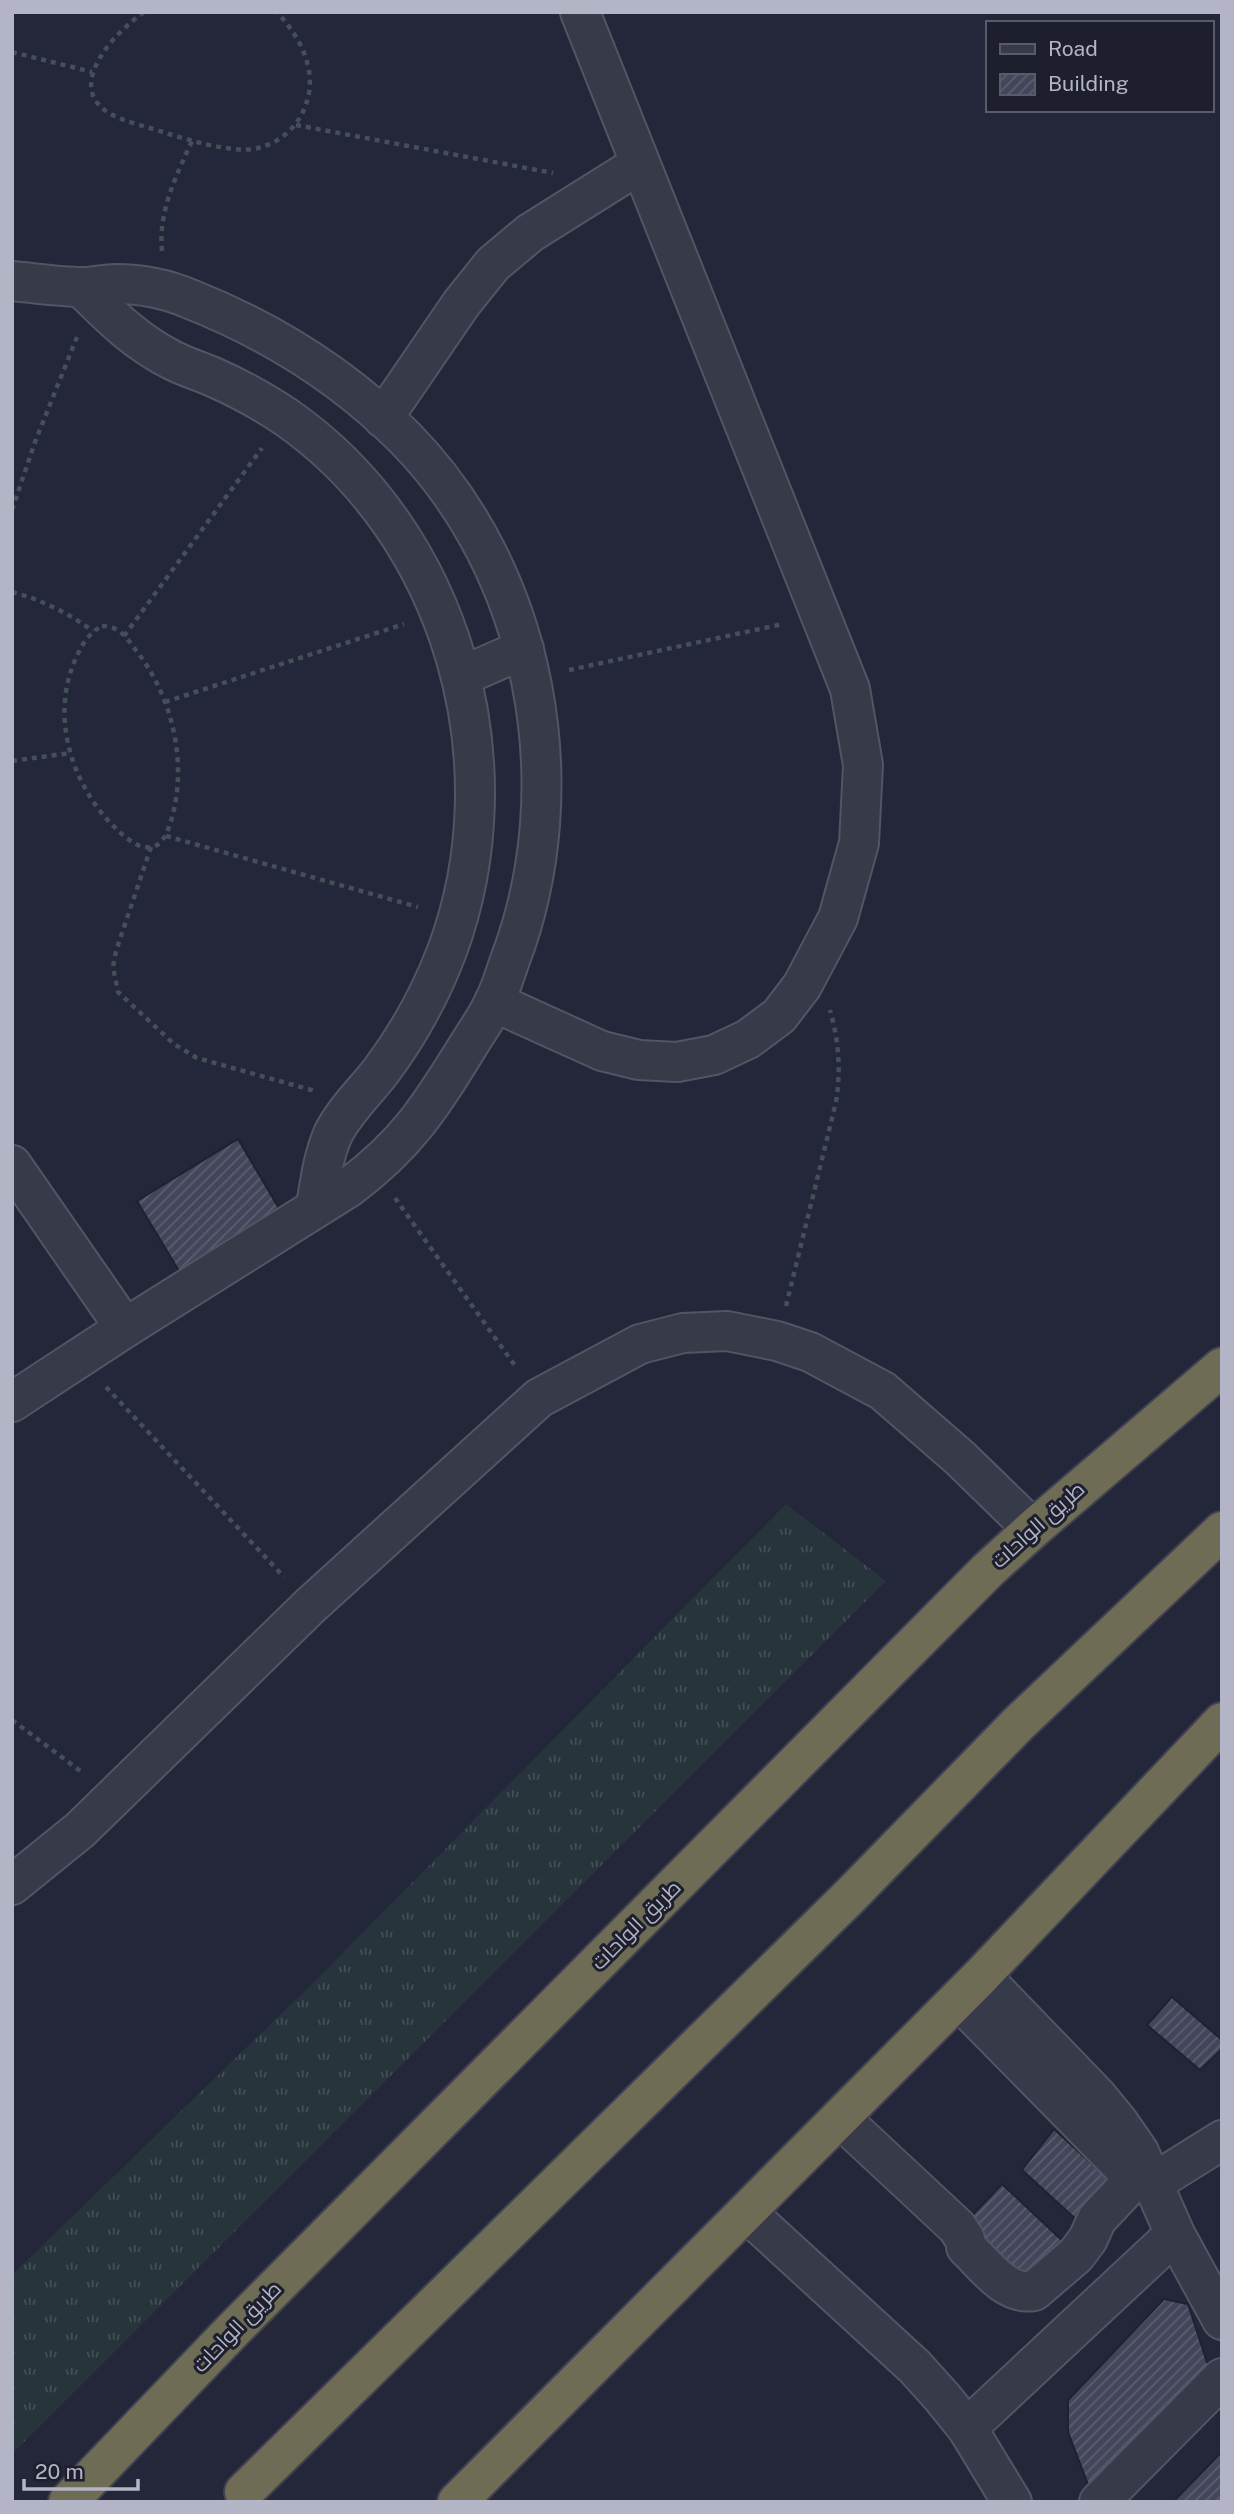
<svg xmlns="http://www.w3.org/2000/svg" width="1234" height="2514" font-family="'Public Sans',Cairo,sans-serif">
  <style>
    .grass { fill: url(#grass-tufts) }
    .building { fill: url(#building-hatch); stroke: #1f2130; stroke-width: 2 }
    .lines { fill: none; stroke-linecap: round; stroke-linejoin: round }
    .minor-casing { stroke: #535464; stroke-width: 42 }
    .highway-casing { stroke: #404151; stroke-width: 42 }
    .path { stroke: #444f57; stroke-width: 4.5; stroke-dasharray: 5 5; stroke-linecap: butt }
    .minor { stroke: #373a49; stroke-width: 38 }
    .highway { stroke: #6e6c55; stroke-width: 38 }
    .labels { text-anchor: middle; stroke-width: 6; stroke-linejoin: round; paint-order: stroke }
    .street-label { font-size: 21px; fill: #b3b4c5; stroke: #1d1f2e }
  </style>
  <defs>
    <pattern id="grass-tufts" width="24" height="20" patternUnits="userSpaceOnUse" patternTransform="scale(1.75)"><rect width="24" height="20" fill="#27343b"/><path d="M3 7l-1-3M5 7V3M7 7l1-3M15 17l-1-3M17 17v-4M19 17l1-3" fill="none" stroke="#444f56"/></pattern>
    <pattern id="building-hatch" width="6" height="6" patternUnits="userSpaceOnUse" patternTransform="scale(1.75)"><rect width="6" height="6" fill="#43465a"/><path d="M-1 1l2-2M0 6l6-6M5 7l2-2" fill="none" stroke="#5c5e70"/></pattern>
  </defs>
  <rect width="100%" height="100%" fill="#242739"/>
  <polygon class="grass" points="786,1504 886,1581 12,2454 12,2275 310,1986"/>
  <g class="building">
    <polygon points="238,1139 280,1210 179,1271 137,1201"/>
    <polygon points="1172,1997 1222,2040 1222,2049 1200,2070 1147,2025"/>
    <polygon points="1054,2129 1117,2187 1081,2224 1022,2170"/>
    <polygon points="1002,2184 1066,2244 1028,2284 965,2223"/>
    <polygon points="1164,2299 1188,2304 1217,2393 1092,2495 1068,2432 1068,2400"/>
    <polygon points="1222,2452 1222,2502 1173,2502"/>
  </g>
  <g class="lines">
    <defs>
      <g id="minor">
        <path d="M12,281c23,2 48,6 71,6 11,0 21,-3 32,-3 25,0 52,5 75,15 81,32 154,78 215,139 132,134 171,349 105,522 -5,14 -9,29 -16,42 -6,14 -15,26 -23,39 -39,63 -62,102 -123,147l-223,140 -113,74"/>
        <path d="M81,287c29,29 56,56 93,74 12,6 25,10 37,15 25,11 53,26 75,41 167,116 231,346 161,534 -16,42 -39,84 -66,120 -16,21 -36,39 -48,63 -10,23 -13,48 -17,72"/>
        <polyline points="383,418 461,304 493,264 530,233 640,164"/>
        <polyline points="462,676 524,649"/>
        <polyline points="494,1002 602,1051 639,1060 677,1062 714,1055 748,1039 779,1016 802,986 838,918 859,843 863,765 850,689 580,12"/>
        <polyline points="12,1165 125,1328"/>
        <polyline points="12,1885 80,1830 311,1605 539,1398 640,1344 683,1333 727,1331 777,1341 810,1352 883,1391 960,1458 1033,1529"/>
        <polyline points="981,1976 1097,2096 1119,2123 1139,2152 1175,2234 1222,2320"/>
        <path d="M840,2118l117,109 8,12 1,8c19,18 40,49 68,44l42,-36 12,-16 9,-20 32,-34 1,-11 -172,-175"/>
        <polyline points="1153,2183 1222,2140"/>
        <polyline points="746,2212 915,2367 942,2397 967,2428 1012,2502"/>
        <polyline points="967,2428 1175,2234"/>
        <polyline points="1099,2502 1222,2378"/>
      </g>
      <g id="highway">
        <polyline points="244,2492 850,1896 1018,1724 1222,1531"/>
        <polyline points="68,2502 232,2331 988,1570 1033,1529 1222,1367"/>
        <polyline points="457,2502 981,1976 1222,1722"/>
      </g>
    </defs>
    <use href="#minor" class="minor-casing"/>
    <use href="#highway" class="highway-casing"/>
    <g class="path">
      <path d="M144,12c-27,19 -81,73 -35,101 15,9 43,15 60,21 24,7 65,20 89,14 28,-7 46,-28 51,-55 5,-31 -12,-59 -32,-81"/>
      <polyline points="12,52 92,72"/>
      <polyline points="296,125 553,173"/>
      <path d="M162,251c-4,-39 14,-75 30,-110"/>
      <polyline points="12,510 35,442 77,337"/>
      <path d="M12,592c30,8 56,21 81,39"/>
      <path d="M102,626c17,0 24,11 33,23 38,47 54,117 35,175 -3,9 -8,22 -19,23 -12,2 -20,-6 -28,-12 -49,-42 -75,-116 -47,-177 6,-14 13,-25 26,-32z"/>
      <polyline points="124,636 262,448"/>
      <polyline points="569,670 783,624"/>
      <polyline points="165,702 404,624"/>
      <polyline points="12,761 70,753"/>
      <polyline points="166,836 418,907"/>
      <polyline points="151,847 116,951 113,967 118,992 174,1044 197,1058 315,1091"/>
      <polyline points="395,1198 516,1367"/>
      <path d="M786,1306l50,-204c5,-32 3,-60 -6,-92"/>
      <polyline points="106,1387 284,1577"/>
      <polyline points="12,1720 83,1773"/>
    </g>
    <use href="#minor" class="minor"/>
    <use href="#highway" class="highway"/>
  </g>
  <g class="labels">
    <g class="street-label">
      <text transform="translate(1038 1525) rotate(-42)" y="7">طريق الواحات</text>
      <text transform="translate(636 1925) rotate(-45)" y="7">طريق الواحات</text>
      <text transform="translate(237 2327) rotate(-46)" y="7">طريق الواحات</text>
    </g>
  </g>
  <rect width="1234" height="2514" fill="none" stroke="#b3b4c5" stroke-width="28"/>
  <rect x="986" y="21" width="228" height="91" fill="#1d1f2e" stroke="#595b6a" stroke-width="2"/>
  <rect x="1000" y="44" width="35" height="10" fill="#373a49" stroke="#595b6a" stroke-width="2"/>
  <text x="1048" y="56" font-size="21" fill="#b3b4c5">Road</text>
  <rect x="1000" y="74" width="35" height="21" fill="url(#building-hatch)" stroke="#595b6a" stroke-width="2"/>
  <text x="1048" y="91" font-size="21" fill="#b3b4c5">Building</text>
  <path d="M24 2479v10h114v-10" fill="none" stroke="#b3b4c5" stroke-width="3.5"/>
  <text x="35" y="2479" font-size="21" fill="#b3b4c5" stroke="#1d1f2e" stroke-width="5" paint-order="stroke">20 m</text>
</svg>
